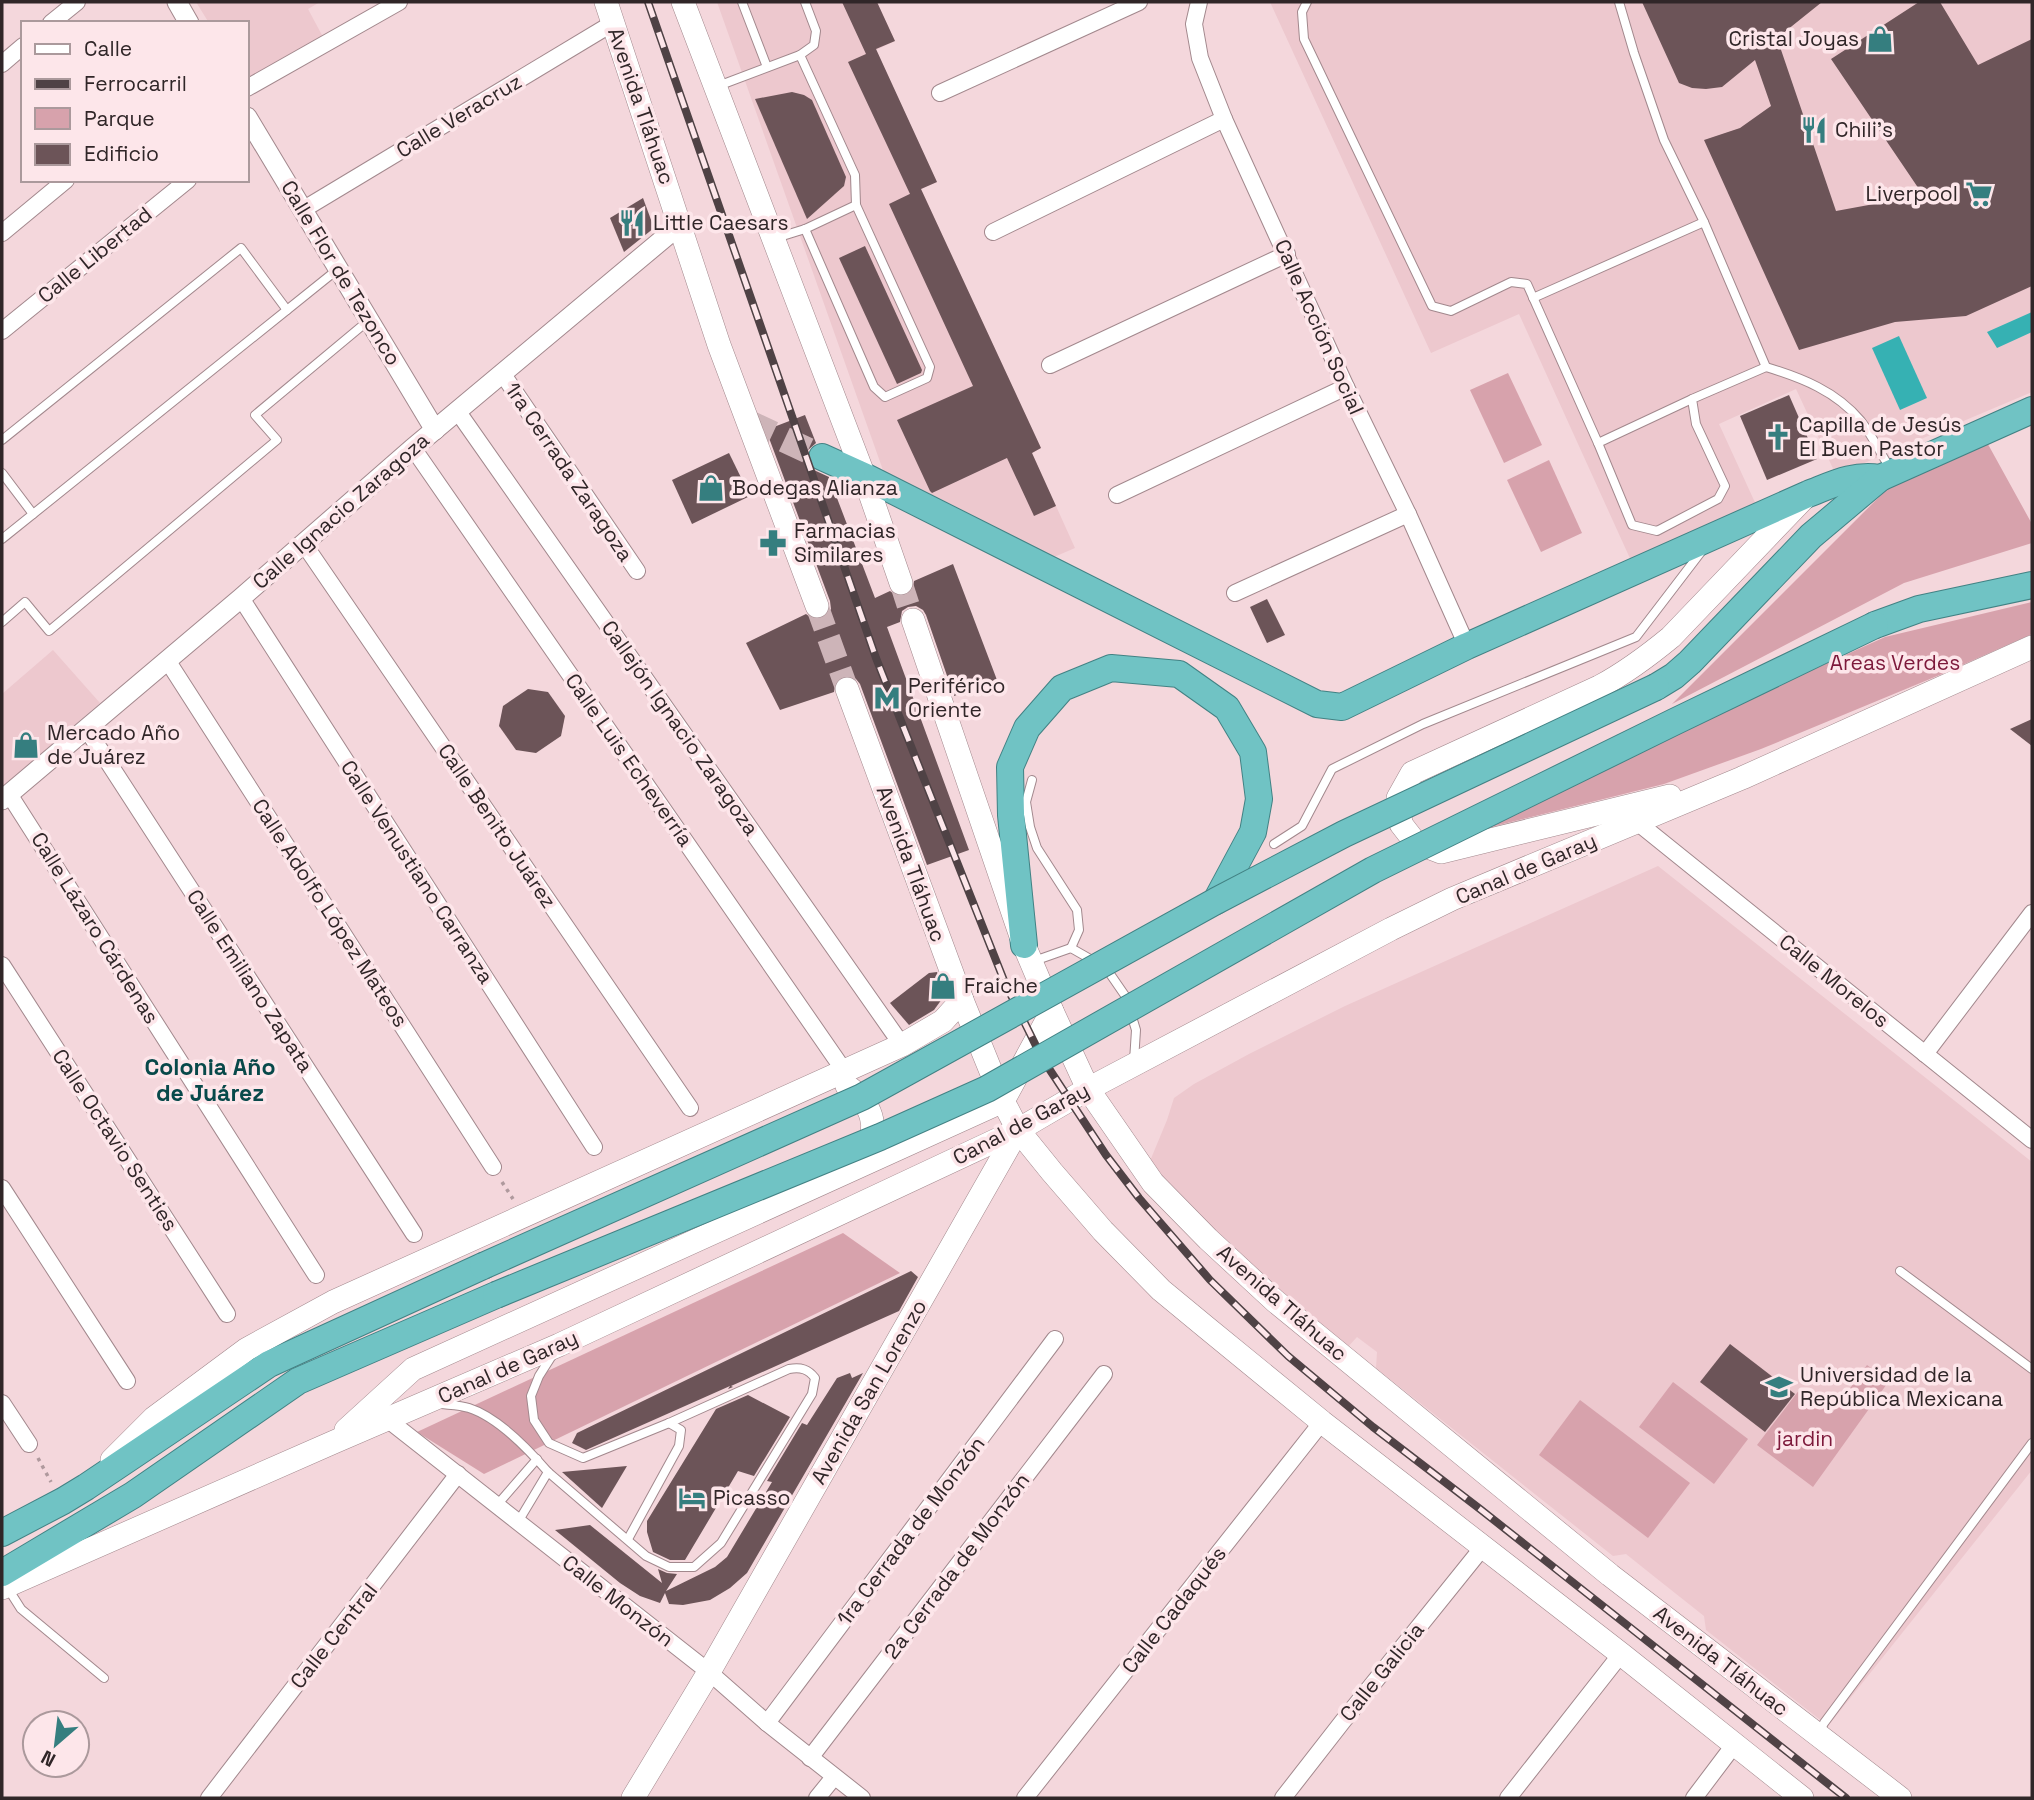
<svg xmlns="http://www.w3.org/2000/svg" width="2034" height="1800" font-family="'Space Grotesk',sans-serif">
  <style>
    .built { fill: #edc8ce }
    .green { fill: #d7a2ac }
    .water { fill: #36b1b3 }
    .building { fill: #6c5458 }
    .lines { fill: none; stroke-linecap: round; stroke-linejoin: round }
    .secondary-tunnel { stroke: #cdb4b8; stroke-width: 23; stroke-dasharray: 23 11; stroke-linecap: butt }
    .trunk-tunnel { stroke: #cdb4b8; stroke-width: 26; stroke-dasharray: 26 13; stroke-linecap: butt }
    .service-casing { stroke: #a2888d; stroke-width: 10 }
    .minor-casing { stroke: #a2888d; stroke-width: 18 }
    .tertiary-casing { stroke: #a2888d; stroke-width: 21 }
    .secondary-casing { stroke: #a2888d; stroke-width: 24 }
    .trunk-casing { stroke: #428284; stroke-width: 28 }
    .path { stroke: #af999d; stroke-width: 3.5; stroke-dasharray: 3.5 5; stroke-linecap: butt }
    .service { stroke: #fff; stroke-width: 8 }
    .minor { stroke: #fff; stroke-width: 16 }
    .tertiary { stroke: #fff; stroke-width: 19 }
    .secondary { stroke: #fff; stroke-width: 23 }
    .trunk { stroke: #70c3c4; stroke-width: 26 }
    .rail-casing { stroke: #4f4245; stroke-width: 8 }
    .rail { stroke: #fde6ea; stroke-width: 5; stroke-dasharray: 16; stroke-linecap: butt }
    .trunk-bridge-casing { stroke: #428284; stroke-width: 28; stroke-linecap: butt }
    .trunk-bridge { stroke: #70c3c4; stroke-width: 26 }
    .labels { text-anchor: middle; stroke-width: 7; stroke-linejoin: round; paint-order: stroke }
    .poi-label { font-size: 21px; fill: #302628; stroke: #fde6ea; text-anchor: start }
    .street-label { font-size: 21px; fill: #302628; stroke: #fde6ea }
    .park-label { font-size: 21px; fill: #7d193b; stroke: #fde6ea }
    .neighbourhood-label { font-size: 23px; font-weight: bold; fill: #08494a; stroke: #fde6ea }
  </style>
  <rect width="100%" height="100%" fill="#f4d7dc"/>
  <g class="built">
    <polygon points="196,2 320,2 308,9 323,37 247,80 247,23 209,23"/>
    <polygon points="717,2 877,2 895,41 876,50 937,182 921,189 1041,448 1032,453 1075,548 1054,557 884,473"/>
    <polygon points="1270,2 2032,2 2032,392 1836,475 1796,389 1719,424 1758,509 1633,565 1519,314 1431,353"/>
    <polygon points="53,650 100,703 2,787 2,694"/>
    <polygon points="1658,866 2032,1162 2032,1470 1828,1726 1706,1630 1704,1616 1656,1578 1626,1554 1613,1556 1376,1368 1377,1352 1357,1337 1347,1348 1250,1270 1183,1202 1150,1161 1167,1120 1174,1098 1194,1084 1249,1054 1345,1006"/>
  </g>
  <g class="green">
    <polygon points="1508,373 1542,445 1504,463 1470,390"/>
    <polygon points="1984,437 2032,524 2032,543 1904,583 1672,704 1888,488"/>
    <polygon points="1549,460 1582,533 1541,552 1507,480"/>
    <polygon points="2032,602 2032,634 1942,674 1761,749 1664,784 1471,832 1684,728 1885,637"/>
    <polygon points="843,1233 900,1273 484,1474 417,1432"/>
    <polygon points="1867,1365 1889,1381 1813,1487 1757,1445 1800,1389 1832,1413"/>
    <polygon points="1673,1382 1748,1439 1714,1484 1639,1427"/>
    <polygon points="1580,1400 1690,1483 1648,1538 1539,1455"/>
  </g>
  <g class="water">
    <polygon points="2032,312 2032,332 1997,348 1987,332"/>
    <polygon points="1899,336 1927,398 1900,410 1872,348"/>
  </g>
  <g class="building">
    <polygon points="842,2 877,2 895,41 876,49 937,182 921,189 1041,448 1032,453 1056,506 1034,516 1007,458 932,493 930,491 897,420 973,386 889,204 916,191 910,194 848,62 866,54"/>
    <polygon points="1642,2 1822,2 1777,38 1836,211 1923,195 1831,59 1919,2 1940,2 1978,65 2032,39 2032,286 1966,316 1895,322 1799,350 1704,140 1740,128 1771,106 1755,60 1722,87 1706,89 1692,88 1679,83"/>
    <polygon points="792,92 804,95 812,100 846,177 844,186 807,219 755,99"/>
    <polygon points="643,198 654,228 624,252 610,218"/>
    <polygon points="865,246 922,370 921,373 897,384 839,258"/>
    <polygon points="1789,395 1817,459 1767,480 1740,416"/>
    <polygon points="805,415 816,443 807,451 806,458 809,466 816,471 829,477 875,598 890,591 898,597 906,596 912,592 914,581 953,564 997,680 954,696 926,615 923,610 916,606 908,607 902,611 900,622 887,627 969,850 927,865 860,684 856,679 850,675 842,676 836,681 834,692 780,710 746,643 806,614 814,620 823,619 827,615 831,609 830,601 766,430"/>
    <polygon points="729,453 750,496 692,524 672,480"/>
    <polygon points="1267,599 1285,635 1267,643 1250,607"/>
    <polygon points="528,689 548,692 565,716 561,736 536,753 516,750 499,726 503,706"/>
    <polygon points="2032,719 2032,746 2010,729"/>
    <polygon points="937,972 945,994 942,999 934,1010 909,1025 890,1003 929,973"/>
    <polygon points="911,1271 918,1277 899,1311 731,1386 733,1387 728,1389 730,1386 586,1450 572,1443 577,1433"/>
    <polygon points="1730,1344 1795,1394 1765,1432 1700,1382"/>
    <polygon points="850,1373 852,1378 863,1373 747,1573 730,1588 710,1600 683,1605 669,1604 665,1593 660,1603 640,1596 620,1583 555,1530 590,1525 662,1583 658,1569 667,1573 677,1574 666,1591 715,1567 727,1557 772,1482 767,1481 802,1423 807,1425 837,1378"/>
    <polygon points="748,1395 790,1417 754,1476 738,1471 685,1560 670,1560 653,1552 647,1532 647,1521 716,1409"/>
    <polygon points="627,1466 602,1508 562,1472"/>
  </g>
  <g class="lines">
    <g class="secondary-tunnel">
      <polyline points="901,583 913,620"/>
      <polyline points="817,606 847,689"/>
    </g>
    <polyline class="trunk-tunnel" points="749,423 822,457"/>
    <defs>
      <g id="service">
        <polyline points="742,2 767,67"/>
        <polyline points="1307,2 1302,12 1304,39 1432,306 1451,311 1511,282 1527,284 1598,443 1632,525 1657,531 1718,499 1725,486 1696,424 1692,399 1766,367"/>
        <path d="M1619,2l15,51 30,87 40,82 62,145c36,11 70,24 95,54 11,14 19,32 29,47"/>
        <polyline points="800,55 855,175 856,205 930,367 927,378 885,397 874,387 805,229"/>
        <polyline points="718,86 800,55 814,45 816,31 805,2"/>
        <polyline points="776,238 805,229 856,205"/>
        <polyline points="1533,298 1704,222"/>
        <polyline points="2,440 241,248 287,310"/>
        <polyline points="1598,443 1692,399"/>
        <polyline points="2,473 33,514"/>
        <polyline points="2,539 338,269"/>
        <polyline points="2,622 25,602 49,631 277,440 255,415 369,320"/>
        <polyline points="1032,780 1026,802 1030,827 1037,848 1077,910 1079,930 1071,948"/>
        <polyline points="1274,844 1302,826 1332,769 1423,724 1636,637 1701,552"/>
        <polyline points="1034,961 1071,948 1106,968 1126,997 1136,1030 1134,1061"/>
        <polyline points="1900,1271 2032,1369"/>
        <path d="M441,1404c9,1 19,1 28,4 28,9 60,42 79,64l98,84 23,11h25l27,-24 91,-149 3,-16c-7,-9 -14,-11 -26,-9l-120,54 -86,35 -34,-15 -15,-23 -3,-24 8,-20 14,-22"/>
        <polyline points="497,1505 537,1459"/>
        <polyline points="518,1522 548,1472"/>
        <polyline points="628,1539 679,1446 681,1430 669,1423"/>
        <polyline points="7,1587 21,1609 104,1678"/>
        <polyline points="1819,1733 1824,1723 2032,1443"/>
      </g>
      <g id="minor">
        <polyline points="1199,2 1194,24 1200,58 1224,119 1346,387 1408,514 1467,646"/>
        <polyline points="51,23 77,2"/>
        <polyline points="2,64 23,46"/>
        <polyline points="247,88 399,2"/>
        <polyline points="940,93 1139,2"/>
        <polyline points="304,209 613,23"/>
        <polyline points="993,232 1224,119"/>
        <polyline points="2,233 66,180"/>
        <polyline points="2,331 188,180"/>
        <polyline points="1050,365 1287,254"/>
        <polyline points="502,373 637,571"/>
        <polyline points="458,412 902,1045"/>
        <polyline points="413,448 845,1072"/>
        <polyline points="1117,495 1346,387"/>
        <polyline points="304,544 690,1108"/>
        <polyline points="1235,593 1408,514"/>
        <polyline points="241,598 594,1147"/>
        <polyline points="167,660 493,1167"/>
        <polyline points="86,728 414,1234"/>
        <polyline points="9,794 316,1275"/>
        <polyline points="1637,822 2032,1140"/>
        <polyline points="2,965 227,1314"/>
        <polyline points="1925,1054 2032,913"/>
        <polyline points="2,1188 127,1381"/>
        <polyline points="2,1403 29,1444"/>
        <polyline points="385,1412 387,1419 709,1672 767,1723 862,1798"/>
        <polyline points="767,1723 1055,1339"/>
        <polyline points="810,1758 1104,1374"/>
        <polyline points="209,1798 458,1474"/>
        <polyline points="817,1798 834,1777"/>
        <polyline points="1025,1798 1322,1422"/>
        <polyline points="1283,1798 1343,1721 1483,1547"/>
        <polyline points="1508,1798 1621,1654"/>
        <polyline points="1694,1798 1734,1745"/>
      </g>
      <g id="tertiary">
        <polyline points="177,2 189,23"/>
        <polyline points="247,117 435,430"/>
        <polyline points="2,800 241,598 413,448 681,224"/>
      </g>
      <g id="secondary">
        <polyline points="606,2 719,345 817,606"/>
        <polyline points="683,2 864,476 901,583"/>
        <polyline points="913,620 1024,945 1052,1011 1088,1089 1153,1183 1208,1239 1275,1301 1610,1575 1900,1798"/>
        <polyline points="847,689 962,1000 1003,1101 1018,1130 1052,1172 1103,1231 1161,1290 1207,1328 1322,1422 1621,1654 1802,1798"/>
        <path d="M1670,796l-229,56 -26,-10 -14,-18 -3,-26 14,-25 187,-86c26,-14 49,-31 72,-50l135,-141"/>
        <path d="M847,1086c25,18 32,38 20,66"/>
        <polyline points="346,1430 413,1369 1003,1101 1052,1011"/>
        <polyline points="112,1460 154,1418 247,1349 333,1302 902,1045 943,1021 962,1000"/>
        <polyline points="2,1588 334,1442 559,1345 1018,1130 1088,1089 1391,929 1452,899 1742,778 2032,647"/>
        <polyline points="633,1798 709,1672 1018,1130"/>
      </g>
      <g id="trunk">
        <path d="M822,457l42,19 453,228 25,3 125,-61 341,-152c26,-10 44,-20 72,-16"/>
        <polyline points="1875,625 1919,609 2032,585"/>
        <polyline points="1656,687 1674,676 1690,662 1811,536 1880,478 2032,410"/>
        <polyline points="1024,945 1011,815 1010,767 1027,728 1062,688 1111,668 1179,674 1227,708 1253,752 1259,799 1253,832 1216,901"/>
        <polyline points="2,1533 63,1501 86,1487 269,1364 483,1266"/>
        <polyline points="2,1573 133,1495 298,1381 496,1295"/>
      </g>
    </defs>
    <use href="#service" class="service-casing"/>
    <use href="#minor" class="minor-casing"/>
    <use href="#tertiary" class="tertiary-casing"/>
    <use href="#secondary" class="secondary-casing"/>
    <use href="#trunk" class="trunk-casing"/>
    <g class="path">
      <polyline points="502,1182 513,1199"/>
      <polyline points="38,1458 51,1482"/>
    </g>
    <use href="#service" class="service"/>
    <use href="#minor" class="minor"/>
    <use href="#tertiary" class="tertiary"/>
    <use href="#secondary" class="secondary"/>
    <use href="#trunk" class="trunk"/>
    <defs>
      <polyline id="rail" points="648,2 876,658 1005,983 1042,1058 1106,1155 1139,1198 1210,1280 1288,1356 1373,1427 1480,1509 1846,1798"/>
    </defs>
    <use href="#rail" class="rail-casing"/>
    <use href="#rail" class="rail"/>
    <defs>
      <g id="trunk-bridge">
        <polyline points="483,1266 862,1097 1216,901 1344,834 1656,687"/>
        <polyline points="496,1295 880,1137 987,1089 1373,870 1674,722 1875,625"/>
      </g>
    </defs>
    <use href="#trunk-bridge" class="trunk-bridge-casing"/>
    <use href="#trunk-bridge" class="trunk-bridge"/>
  </g>
  <defs>
    <symbol id="shop-bare" viewBox="-9 -9 18 18"><path d="M-5-2.5h2.3a2.7 3.5 0 0 1 5.4 0H5L5.5 6h-11ZM-1.5-2.5h3a1.5 2.3 0 0 0-3 0Z" fill="#357e7f" stroke="#fde6ea" stroke-width="2.5" paint-order="stroke"/></symbol>
    <symbol id="restaurant-bare" viewBox="-9 -9 18 18"><path d="M-5-6h1v4h1v-4h1v4h1v-4h1v5L-1.5 .5V6h-2V.5L-5-1ZM5-6V6H3V1.5H1.5Q1.5-4 5-6Z" fill="#357e7f" stroke="#fde6ea" stroke-width="2.5" paint-order="stroke"/></symbol>
    <symbol id="supermarket-bare" viewBox="-9 -9 18 18"><path d="M-6-5.5h2.5l.6 2H6L4.5 2H-2.5L-4.4-4H-6ZM-1.5 3.2a1.3 1.3 0 1 0 .1 0ZM3 3.2a1.3 1.3 0 1 0 .1 0Z" fill="#357e7f" stroke="#fde6ea" stroke-width="2.5" paint-order="stroke"/></symbol>
    <symbol id="church-bare" viewBox="-9 -9 18 18"><path d="M-1.2-6h2.4v3.5h3.3v2.4h-3.3V6h-2.4V-.1h-3.3v-2.4h3.3Z" fill="#357e7f" stroke="#fde6ea" stroke-width="2.5" paint-order="stroke"/></symbol>
    <symbol id="pharmacy-bare" viewBox="-9 -9 18 18"><path d="M-2-6h4v4h4v4h-4v4h-4v-4h-4v-4h4Z" fill="#357e7f" stroke="#fde6ea" stroke-width="2.5" paint-order="stroke"/></symbol>
    <symbol id="metro-bare" viewBox="-9 -9 18 18"><path d="M-5.5 5V-5H-3L0 0L3-5H5.5V5H3V-.5L0 4L-3-.5V5Z" fill="#357e7f" stroke="#fde6ea" stroke-width="2.5" paint-order="stroke"/></symbol>
    <symbol id="university-bare" viewBox="-9 -9 18 18"><path d="M0-5L7-2L0 1L-7-2ZM-4 1L0 2.5L4 1V4Q0 6-4 4Z" fill="#357e7f" stroke="#fde6ea" stroke-width="2.5" paint-order="stroke"/></symbol>
    <symbol id="hotel-bare" viewBox="-9 -9 18 18"><path d="M-6-4.5h1.5V1H6V5H4.5V3h-9V5H-6ZM-4 0a1.8 1.8 0 1 1 3.6 0ZM.5 0V-2.5h3Q6-2.5 6 0Z" fill="#357e7f" stroke="#fde6ea" stroke-width="2.5" paint-order="stroke"/></symbol>
  </defs>
  <g fill-rule="evenodd">
    <use href="#shop-bare" x="1861" y="20" width="38" height="38"/>
    <use href="#restaurant-bare" x="1795" y="111" width="38" height="38"/>
    <use href="#supermarket-bare" x="1960" y="175" width="38" height="38"/>
    <use href="#restaurant-bare" x="613" y="204" width="38" height="38"/>
    <use href="#church-bare" x="1759" y="418" width="38" height="38"/>
    <use href="#shop-bare" x="692" y="469" width="38" height="38"/>
    <use href="#pharmacy-bare" x="754" y="524" width="38" height="38"/>
    <use href="#metro-bare" x="868" y="679" width="38" height="38"/>
    <use href="#shop-bare" x="7" y="726" width="38" height="38"/>
    <use href="#shop-bare" x="924" y="967" width="38" height="38"/>
    <use href="#university-bare" x="1760" y="1368" width="38" height="38"/>
    <use href="#hotel-bare" x="673" y="1479" width="38" height="38"/>
  </g>
  <g class="labels">
    <g class="poi-label">
      <text x="1859" y="46" text-anchor="end">Cristal Joyas</text>
      <text x="1835" y="137">Chili's</text>
      <text x="1958" y="201" text-anchor="end">Liverpool</text>
      <text x="653" y="230">Little Caesars</text>
      <text x="1799" y="432">Capilla de Jesús<tspan x="1799" dy="24">El Buen Pastor</tspan></text>
      <text x="732" y="495">Bodegas Alianza</text>
      <text x="794" y="538">Farmacias<tspan x="794" dy="24">Similares</tspan></text>
      <text x="908" y="693">Periférico<tspan x="908" dy="24">Oriente</tspan></text>
      <text x="47" y="740">Mercado Año<tspan x="47" dy="24">de Juárez</tspan></text>
      <text x="964" y="993">Fraiche</text>
      <text x="1800" y="1382">Universidad de la<tspan x="1800" dy="24">República Mexicana</tspan></text>
      <text x="713" y="1505">Picasso</text>
    </g>
    <g class="street-label">
      <text transform="translate(641 106) rotate(71)" y="7">Avenida Tláhuac</text>
      <text transform="translate(459 116) rotate(-31)" y="7">Calle Veracruz</text>
      <text transform="translate(95 255) rotate(-39)" y="7">Calle Libertad</text>
      <text transform="translate(341 273) rotate(59)" y="7">Calle Flor de Tezonco</text>
      <text transform="translate(1319 327) rotate(66)" y="7">Calle Acción Social</text>
      <text transform="translate(569 472) rotate(56)" y="7">1ra Cerrada Zaragoza</text>
      <text transform="translate(341 511) rotate(-41)" y="7">Calle Ignacio Zaragoza</text>
      <text transform="translate(680 728) rotate(55)" y="7">Callejón Ignacio Zaragoza</text>
      <text transform="translate(629 760) rotate(55)" y="7">Calle Luis Echeverría</text>
      <text transform="translate(497 826) rotate(56)" y="7">Calle Benito Juárez</text>
      <text transform="translate(911 864) rotate(70)" y="7">Avenida Tláhuac</text>
      <text transform="translate(1526 869) rotate(-23)" y="7">Canal de Garay</text>
      <text transform="translate(417 872) rotate(57)" y="7">Calle Venustiano Carranza</text>
      <text transform="translate(330 913) rotate(57)" y="7">Calle Adolfo López Mateos</text>
      <text transform="translate(95 928) rotate(58)" y="7">Calle Lázaro Cárdenas</text>
      <text transform="translate(250 981) rotate(57)" y="7">Calle Emiliano Zapata</text>
      <text transform="translate(1834 981) rotate(39)" y="7">Calle Morelos</text>
      <text transform="translate(1021 1124) rotate(-28)" y="7">Canal de Garay</text>
      <text transform="translate(115 1140) rotate(57)" y="7">Calle Octavio Senties</text>
      <text transform="translate(1282 1303) rotate(41)" y="7">Avenida Tláhuac</text>
      <text transform="translate(508 1367) rotate(-24)" y="7">Canal de Garay</text>
      <text transform="translate(869 1392) rotate(-60)" y="7">Avenida San Lorenzo</text>
      <text transform="translate(911 1531) rotate(-53)" y="7">1ra Cerrada de Monzón</text>
      <text transform="translate(957 1566) rotate(-53)" y="7">2a Cerrada de Monzón</text>
      <text transform="translate(618 1601) rotate(38)" y="7">Calle Monzón</text>
      <text transform="translate(1174 1610) rotate(-52)" y="7">Calle Cadaqués</text>
      <text transform="translate(334 1636) rotate(-52)" y="7">Calle Central</text>
      <text transform="translate(1721 1661) rotate(38)" y="7">Avenida Tláhuac</text>
      <text transform="translate(1382 1672) rotate(-51)" y="7">Calle Galicia</text>
    </g>
    <g class="park-label">
      <text x="1895" y="670">Areas Verdes</text>
      <text x="1805" y="1446">jardin</text>
    </g>
    <g class="neighbourhood-label">
      <text x="210" y="1075">Colonia Año<tspan x="210" dy="26">de Juárez</tspan></text>
    </g>
  </g>
  <rect width="2034" height="1800" fill="none" stroke="#302628" stroke-width="7"/>
  <rect x="21" y="21" width="228" height="161" fill="#fde6ea" stroke="#ab999c" stroke-width="2"/>
  <rect x="35" y="44" width="35" height="10" fill="#ffffff" stroke="#ab999c" stroke-width="2"/>
  <text x="84" y="56" font-size="21" fill="#302628">Calle</text>
  <rect x="35" y="79" width="35" height="10" fill="#4f4245" stroke="#ab999c" stroke-width="2"/>
  <text x="84" y="91" font-size="21" fill="#302628">Ferrocarril</text>
  <rect x="35" y="108" width="35" height="21" fill="#d7a2ac" stroke="#ab999c" stroke-width="2"/>
  <text x="84" y="126" font-size="21" fill="#302628">Parque</text>
  <rect x="35" y="144" width="35" height="21" fill="#6c5458" stroke="#ab999c" stroke-width="2"/>
  <text x="84" y="161" font-size="21" fill="#302628">Edificio</text>
  <g transform="translate(56 1744) rotate(208)"><circle r="33" fill="#fde6ea" stroke="#ab999c" stroke-width="2"/>
  <path d="M0-5L12 26L0 18L-12 26Z" fill="#357e7f"/>
  <text y="-10" font-size="19" font-weight="bold" text-anchor="middle" fill="#302628">N</text>
  </g>
</svg>
